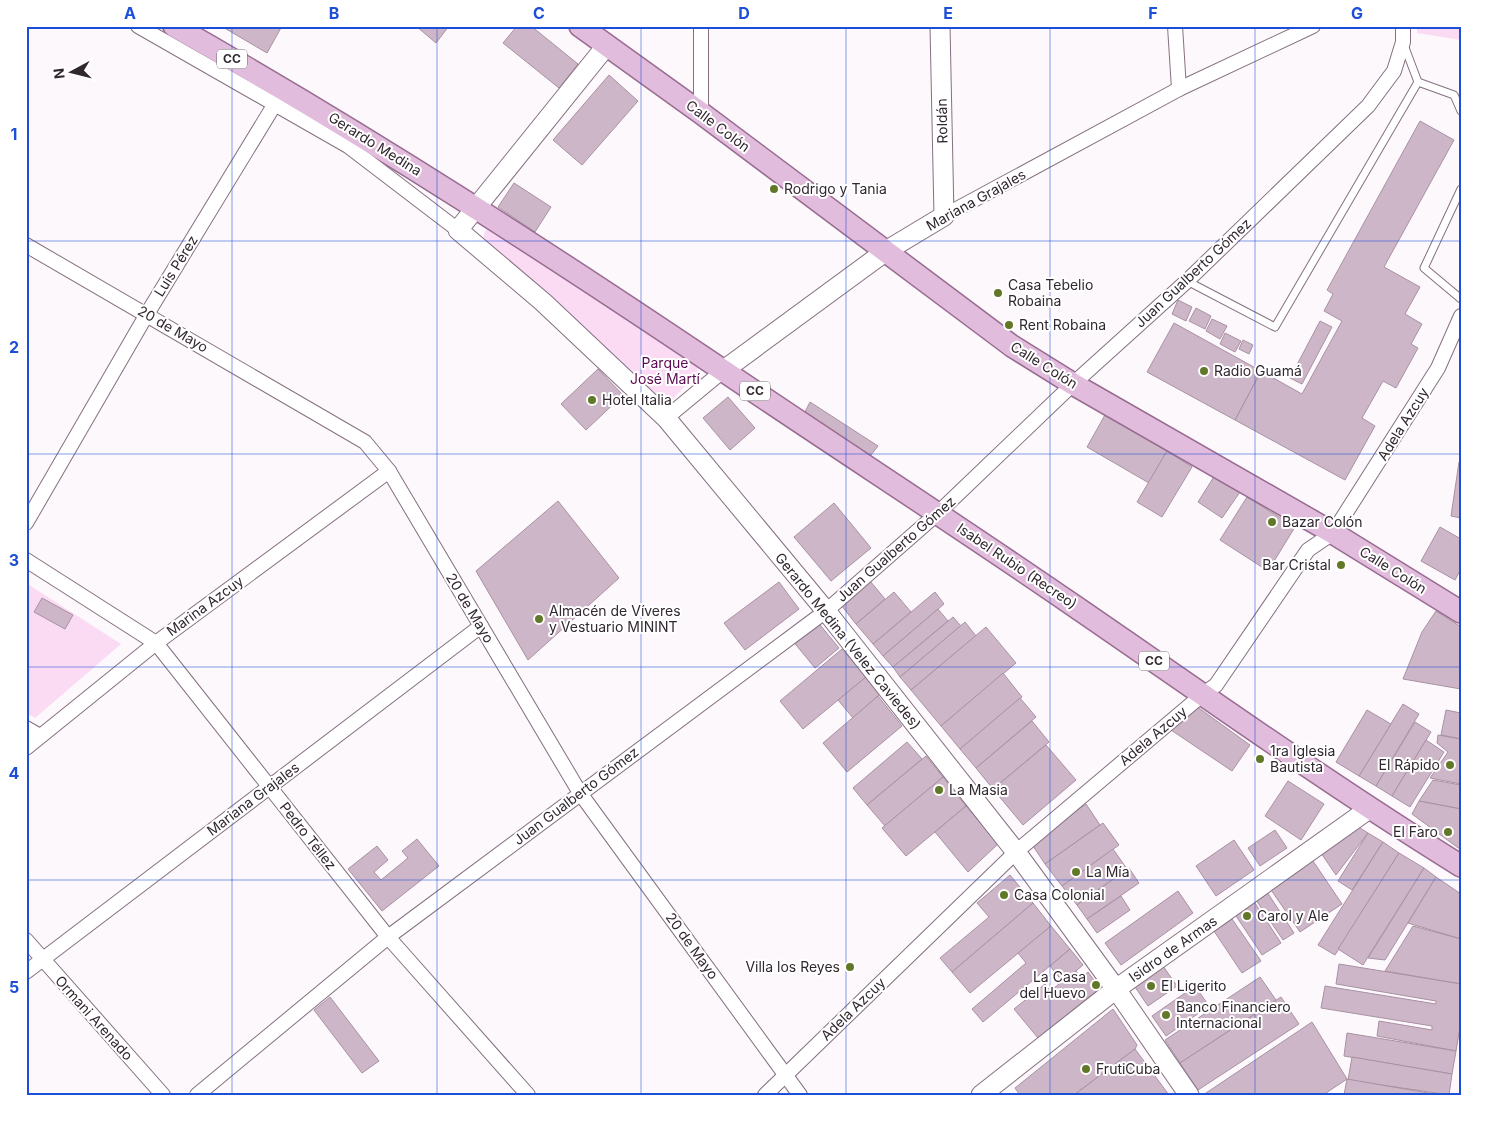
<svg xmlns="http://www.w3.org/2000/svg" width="1487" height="1121" font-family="Inter,sans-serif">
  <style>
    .green { fill: #fbdbf4 }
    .building { fill: #ceb6c9; stroke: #a891a3 }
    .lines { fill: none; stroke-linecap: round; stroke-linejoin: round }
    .lane-casing { stroke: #857081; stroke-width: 9 }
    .street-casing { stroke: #857081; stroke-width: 16 }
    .secondary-casing { stroke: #857081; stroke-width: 21 }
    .primary-casing { stroke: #986c90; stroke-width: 24 }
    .lane { stroke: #fff; stroke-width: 7 }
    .street { stroke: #fff; stroke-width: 14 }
    .secondary { stroke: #fff; stroke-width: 19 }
    .primary { stroke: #e2bcdc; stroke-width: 21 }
    .grid { fill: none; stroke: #1d4ed8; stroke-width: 1; stroke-opacity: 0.55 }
    .poi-dot { fill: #627829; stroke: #fff; stroke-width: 2 }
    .labels { text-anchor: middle; stroke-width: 4; stroke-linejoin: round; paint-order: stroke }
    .shield { fill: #fff; stroke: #6f686d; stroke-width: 1 }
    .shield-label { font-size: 12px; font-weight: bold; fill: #31282f }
    .street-label { font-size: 14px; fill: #31282f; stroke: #fff }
    .poi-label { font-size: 14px; fill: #31282f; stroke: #fff; text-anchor: start }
    .park-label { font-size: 14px; fill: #5c0b53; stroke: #fff }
    .neatline { fill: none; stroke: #1d4ed8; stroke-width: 2 }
    .grid-label { font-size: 16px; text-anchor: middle; font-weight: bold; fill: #1d4ed8 }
  </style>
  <rect width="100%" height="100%" fill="#fdf8fc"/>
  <g class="green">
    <polygon points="1417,26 1461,26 1461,40 1417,33"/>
    <polygon points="489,227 697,365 698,372 670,402 665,402 483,239 485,231"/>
    <polygon points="26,583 121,644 35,718 26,713"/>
  </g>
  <g class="building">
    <polygon points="221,26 282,26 267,53"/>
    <polygon points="416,26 449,26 436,43"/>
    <polygon points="517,26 531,26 578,64 559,88 503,43"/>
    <polygon points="609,75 638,101 582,165 553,140"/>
    <polygon points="1420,121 1454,140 1384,267 1420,287 1405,314 1422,324 1411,344 1418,348 1396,388 1383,381 1362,418 1375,426 1345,480 1235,420 1261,371 1302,394 1342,321 1324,311 1333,294 1327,290"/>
    <polygon points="514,183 551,207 535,232 498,207"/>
    <polygon points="1178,300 1192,307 1186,321 1172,314"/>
    <polygon points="1196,308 1211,316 1205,329 1189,321"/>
    <polygon points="1212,319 1227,326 1220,339 1206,331"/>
    <polygon points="1320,321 1332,327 1302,384 1290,378"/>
    <polygon points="1174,323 1261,371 1235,420 1147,372"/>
    <polygon points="1225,333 1241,341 1235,352 1220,344"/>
    <polygon points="1243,340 1253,345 1249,354 1239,349"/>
    <polygon points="598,369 623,395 586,430 561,404"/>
    <polygon points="728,397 755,428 730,450 703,418"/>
    <polygon points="810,402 878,446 867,460 804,414"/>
    <polygon points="1105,415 1167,451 1149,483 1087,447"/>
    <polygon points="1167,451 1192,467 1162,517 1137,502"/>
    <polygon points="1459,462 1461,463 1461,518 1451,516"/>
    <polygon points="1215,475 1240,492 1222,518 1198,502"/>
    <polygon points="1247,497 1295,527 1268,571 1220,540"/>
    <polygon points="558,501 619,578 528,660 476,571"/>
    <polygon points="834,503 871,548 831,581 794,537"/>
    <polygon points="1440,527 1461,539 1461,569 1455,580 1421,561"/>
    <polygon points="870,581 885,599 856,624 841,605"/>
    <polygon points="779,582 799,609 745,650 724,623"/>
    <polygon points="894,592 911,612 873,644 856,624"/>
    <polygon points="935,592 944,604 883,656 873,644"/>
    <polygon points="42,598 73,615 65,629 34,612"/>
    <polygon points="938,609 948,621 893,667 883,656"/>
    <polygon points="1436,611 1461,627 1461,689 1403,679 1422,632"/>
    <polygon points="953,617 961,626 900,677 893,667"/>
    <polygon points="816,620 839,648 815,668 792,640"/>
    <polygon points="965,622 976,636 911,690 900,677"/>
    <polygon points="986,627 1016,663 941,726 911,690"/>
    <polygon points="842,649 866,677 803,729 780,701"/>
    <polygon points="1003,673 1022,697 960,749 941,726"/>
    <polygon points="866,677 880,694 853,718 838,700"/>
    <polygon points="878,696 902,726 847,772 823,743"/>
    <polygon points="1020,698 1036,717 976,768 960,749"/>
    <polygon points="1403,704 1419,714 1376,786 1359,776"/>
    <polygon points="1196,706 1250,745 1232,771 1171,730"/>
    <polygon points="1367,710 1391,724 1359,776 1336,762"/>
    <polygon points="1446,710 1461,713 1461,739 1441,735"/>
    <polygon points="1032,721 1049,742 993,789 976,768"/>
    <polygon points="1415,722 1431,732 1392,796 1376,786"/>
    <polygon points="1438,735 1461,739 1461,784 1430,778 1448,752 1437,743"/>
    <polygon points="1426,740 1444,752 1410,807 1392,796"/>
    <polygon points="907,742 922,759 867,805 853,788"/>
    <polygon points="1046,745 1076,780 1023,825 993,789"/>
    <polygon points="926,756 943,777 885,826 867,805"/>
    <polygon points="943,777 966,806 906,856 882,828"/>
    <polygon points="1433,780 1461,785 1461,809 1419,801"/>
    <polygon points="1288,781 1324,804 1301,840 1265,816"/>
    <polygon points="1419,801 1461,809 1461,850 1412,814"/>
    <polygon points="1086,804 1100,825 1045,864 1031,843"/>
    <polygon points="966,806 998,844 968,872 935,832"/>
    <polygon points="1103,823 1119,845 1062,886 1045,864"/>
    <polygon points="1357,826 1368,833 1336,875 1321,853"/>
    <polygon points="1275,830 1287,848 1260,866 1248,848"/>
    <polygon points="1368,833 1383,842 1352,890 1338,881"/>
    <polygon points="417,839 439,866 382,911 348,869 377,846 388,860 374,872 381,880 408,858 402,851"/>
    <polygon points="1234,840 1254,870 1216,896 1196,866"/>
    <polygon points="1383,842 1399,853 1335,955 1318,945"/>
    <polygon points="1113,849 1127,869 1077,905 1062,886"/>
    <polygon points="1399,853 1424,868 1363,965 1338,949"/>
    <polygon points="1311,858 1342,904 1300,932 1269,887"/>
    <polygon points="1129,868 1139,883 1087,919 1077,905"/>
    <polygon points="1424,868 1436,877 1385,960 1368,958"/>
    <polygon points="1010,875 1033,903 952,972 940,958 989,917 977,903"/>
    <polygon points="1436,877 1461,894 1461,939 1408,923"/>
    <polygon points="1265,889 1294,933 1283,940 1254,897"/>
    <polygon points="1178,891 1193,913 1121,965 1105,943"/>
    <polygon points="1121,896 1130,910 1097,933 1087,919"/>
    <polygon points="1253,900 1281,943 1262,955 1234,913"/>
    <polygon points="1033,903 1051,926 970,993 952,972"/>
    <polygon points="1232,919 1261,961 1242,973 1214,931"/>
    <polygon points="1051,926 1070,949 983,1022 972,1009 1026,963 1018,953"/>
    <polygon points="1413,926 1461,939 1461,984 1385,971"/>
    <polygon points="1070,949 1083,965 1063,982 1050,966"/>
    <polygon points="1339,964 1461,984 1461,1021 1456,1051 1377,1036 1379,1021 1432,1030 1432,1026 1321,1008 1325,986 1436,1004 1436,1001 1336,984"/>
    <polygon points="1163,966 1177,986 1148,1006 1135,987"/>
    <polygon points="1076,971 1081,978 1088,972 1100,988 1038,1038 1014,1009 1045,984 1050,991"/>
    <polygon points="1260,977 1276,1000 1180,1063 1165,1040"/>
    <polygon points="1195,986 1209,1006 1166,1036 1152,1016"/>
    <polygon points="330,997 379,1061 362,1073 314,1010"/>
    <polygon points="1281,997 1299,1024 1198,1090 1180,1063"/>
    <polygon points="1113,1009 1137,1045 1135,1049 1074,1095 1020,1095 1015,1088"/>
    <polygon points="1312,1022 1347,1079 1323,1095 1203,1095"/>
    <polygon points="1347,1033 1456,1051 1452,1074 1344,1056"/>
    <polygon points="1135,1049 1169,1095 1074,1095"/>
    <polygon points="1352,1057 1452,1074 1449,1095 1348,1080"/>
    <polygon points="1347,1079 1440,1095 1344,1095"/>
  </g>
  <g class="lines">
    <defs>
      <g id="lane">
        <polyline points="1404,45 1418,82"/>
        <polyline points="1461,189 1424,268 1461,299"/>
        <polyline points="1187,281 1275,327 1418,82 1454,95 1461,111"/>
      </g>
      <g id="street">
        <polyline points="138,26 348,146 458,230"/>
        <polyline points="1175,26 1179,89"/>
        <polyline points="701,113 701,26"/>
        <polyline points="944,216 1179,89 1313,26"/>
        <polyline points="26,245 365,442 389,471 580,793 800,1095"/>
        <polyline points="666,418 724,370"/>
        <polyline points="26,523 147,314 284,89"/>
        <polyline points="26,560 156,643 388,937 528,1095"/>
        <polyline points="26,728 40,736"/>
        <polyline points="26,748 156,643 389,471"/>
        <polyline points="26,940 163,1095"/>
        <polyline points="26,972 481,626"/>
        <polyline points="197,1095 388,937 826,611 938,513 1073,384 1187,281 1368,106 1394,71 1403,42 1403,26"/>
        <polyline points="765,1095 1016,852 1202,695 1216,685 1308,550 1333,533 1438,368 1461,316"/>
      </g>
      <g id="secondary">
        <polyline points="607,45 458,230 543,302 666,418 826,611 1016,852 1116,989 1189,1095"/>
        <polyline points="724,370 886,251 944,216 940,26"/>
        <polyline points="981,1095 1116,989 1369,809"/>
      </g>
      <g id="primary">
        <path d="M174,26c198,112 387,235 575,362 107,72 215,142 321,215 130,89 257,180 391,263"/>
        <polyline points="580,26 701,113 1012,346 1073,384 1333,533 1461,612"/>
      </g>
    </defs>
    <use href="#lane" class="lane-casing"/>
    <use href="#street" class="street-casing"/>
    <use href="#secondary" class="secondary-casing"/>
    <use href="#primary" class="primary-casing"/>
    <use href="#lane" class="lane"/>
    <use href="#street" class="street"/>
    <use href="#secondary" class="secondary"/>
    <use href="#primary" class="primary"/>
  </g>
  <path class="grid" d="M232,26v1069M437,26v1069M641,26v1069M846,26v1069M1050,26v1069M1255,26v1069M26,241h1435M26,454h1435M26,667h1435M26,880h1435"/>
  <g class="poi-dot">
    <circle cx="774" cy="189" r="5"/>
    <circle cx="998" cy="293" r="5"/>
    <circle cx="1009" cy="325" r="5"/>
    <circle cx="1204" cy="371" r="5"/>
    <circle cx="592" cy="400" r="5"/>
    <circle cx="1272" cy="522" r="5"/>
    <circle cx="1341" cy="565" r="5"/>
    <circle cx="539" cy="619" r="5"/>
    <circle cx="1260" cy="759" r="5"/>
    <circle cx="1450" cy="765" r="5"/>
    <circle cx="939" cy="790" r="5"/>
    <circle cx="1448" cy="832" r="5"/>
    <circle cx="1076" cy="872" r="5"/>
    <circle cx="1004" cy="895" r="5"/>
    <circle cx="1247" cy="916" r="5"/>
    <circle cx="850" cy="967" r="5"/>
    <circle cx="1096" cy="985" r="5"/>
    <circle cx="1151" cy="986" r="5"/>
    <circle cx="1166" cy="1015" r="5"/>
    <circle cx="1086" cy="1069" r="5"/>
  </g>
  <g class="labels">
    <g class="shield">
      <rect x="217" y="49.5" width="30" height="19" rx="4"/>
      <rect x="740" y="381.5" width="30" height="19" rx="4"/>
      <rect x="1139" y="651.5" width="30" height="19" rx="4"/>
    </g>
    <g class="shield-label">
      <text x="232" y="63">CC</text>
      <text x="755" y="395">CC</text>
      <text x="1154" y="665">CC</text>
    </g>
    <g class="street-label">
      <text transform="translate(942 121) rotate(-91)" y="5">Roldán</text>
      <text transform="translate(718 126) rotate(37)" y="5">Calle Colón</text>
      <text transform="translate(375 144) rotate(32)" y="5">Gerardo Medina</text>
      <text transform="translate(976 200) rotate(-29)" y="5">Mariana Grajales</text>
      <text transform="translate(176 266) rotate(-58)" y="5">Luis Pérez</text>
      <text transform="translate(1193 273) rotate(-43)" y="5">Juan Gualberto Gómez</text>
      <text transform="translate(173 329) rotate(30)" y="5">20 de Mayo</text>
      <text transform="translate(1044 365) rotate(32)" y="5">Calle Colón</text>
      <text transform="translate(1403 424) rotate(-58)" y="5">Adela Azcuy</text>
      <text transform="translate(896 549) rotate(-41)" y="5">Juan Gualberto Gómez</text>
      <text transform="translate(1017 566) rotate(34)" y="5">Isabel Rubio (Recreo)</text>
      <text transform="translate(1393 570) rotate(32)" y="5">Calle Colón</text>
      <text transform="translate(205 606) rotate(-36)" y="5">Marina Azcuy</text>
      <text transform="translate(470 608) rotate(59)" y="5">20 de Mayo</text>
      <text transform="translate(848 641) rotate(51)" y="5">Gerardo Medina (Velez Caviedes)</text>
      <text transform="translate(1153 736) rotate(-40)" y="5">Adela Azcuy</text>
      <text transform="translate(576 796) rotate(-37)" y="5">Juan Gualberto Gómez</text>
      <text transform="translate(253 799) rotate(-37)" y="5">Mariana Grajales</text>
      <text transform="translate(308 836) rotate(52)" y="5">Pedro Téllez</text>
      <text transform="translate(692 946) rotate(54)" y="5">20 de Mayo</text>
      <text transform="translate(1173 949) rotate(-35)" y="5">Isidro de Armas</text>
      <text transform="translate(853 1009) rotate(-44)" y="5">Adela Azcuy</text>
      <text transform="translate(94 1018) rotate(48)" y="5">Ormani Arenado</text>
    </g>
    <g class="poi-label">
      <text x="784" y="194">Rodrigo y Tania</text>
      <text x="1008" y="290">Casa Tebelio<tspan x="1008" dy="16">Robaina</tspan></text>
      <text x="1019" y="330">Rent Robaina</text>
      <text x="1214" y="376">Radio Guamá</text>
      <text x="602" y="405">Hotel Italia</text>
      <text x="1282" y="527">Bazar Colón</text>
      <text x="1331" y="570" text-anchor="end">Bar Cristal</text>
      <text x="549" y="616">Almacén de Víveres<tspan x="549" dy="16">y Vestuario MININT</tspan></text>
      <text x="1270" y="756">1ra Iglesia<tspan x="1270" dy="16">Bautista</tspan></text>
      <text x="1440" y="770" text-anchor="end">El Rápido</text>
      <text x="949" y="795">La Masia</text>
      <text x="1438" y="837" text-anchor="end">El Faro</text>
      <text x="1086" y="877">La Mía</text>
      <text x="1014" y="900">Casa Colonial</text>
      <text x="1257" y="921">Carol y Ale</text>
      <text x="840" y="972" text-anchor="end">Villa los Reyes</text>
      <text x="1086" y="982" text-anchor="end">La Casa<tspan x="1086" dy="16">del Huevo</tspan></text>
      <text x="1161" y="991">El Ligerito</text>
      <text x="1176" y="1012">Banco Financiero<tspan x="1176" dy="16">Internacional</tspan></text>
      <text x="1096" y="1074">FrutiCuba</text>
    </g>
    <g class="park-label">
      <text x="665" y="368">Parque<tspan x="665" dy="16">José Martí</tspan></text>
    </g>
  </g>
  <rect width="1487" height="1121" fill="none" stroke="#ffffff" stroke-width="55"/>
  <g transform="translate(72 72) rotate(263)" stroke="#ffffff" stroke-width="4" paint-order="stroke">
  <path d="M0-4L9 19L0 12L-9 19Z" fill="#31282f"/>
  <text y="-8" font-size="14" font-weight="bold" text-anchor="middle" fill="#31282f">N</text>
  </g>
  <rect x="28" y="28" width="1432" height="1066" class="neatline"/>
  <g class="grid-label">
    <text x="130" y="19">A</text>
    <text x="334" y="19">B</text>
    <text x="539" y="19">C</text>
    <text x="744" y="19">D</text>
    <text x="948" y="19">E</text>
    <text x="1153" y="19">F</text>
    <text x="1357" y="19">G</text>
    <text x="14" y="140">1</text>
    <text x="14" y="353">2</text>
    <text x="14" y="566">3</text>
    <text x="14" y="779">4</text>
    <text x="14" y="993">5</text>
  </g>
</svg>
